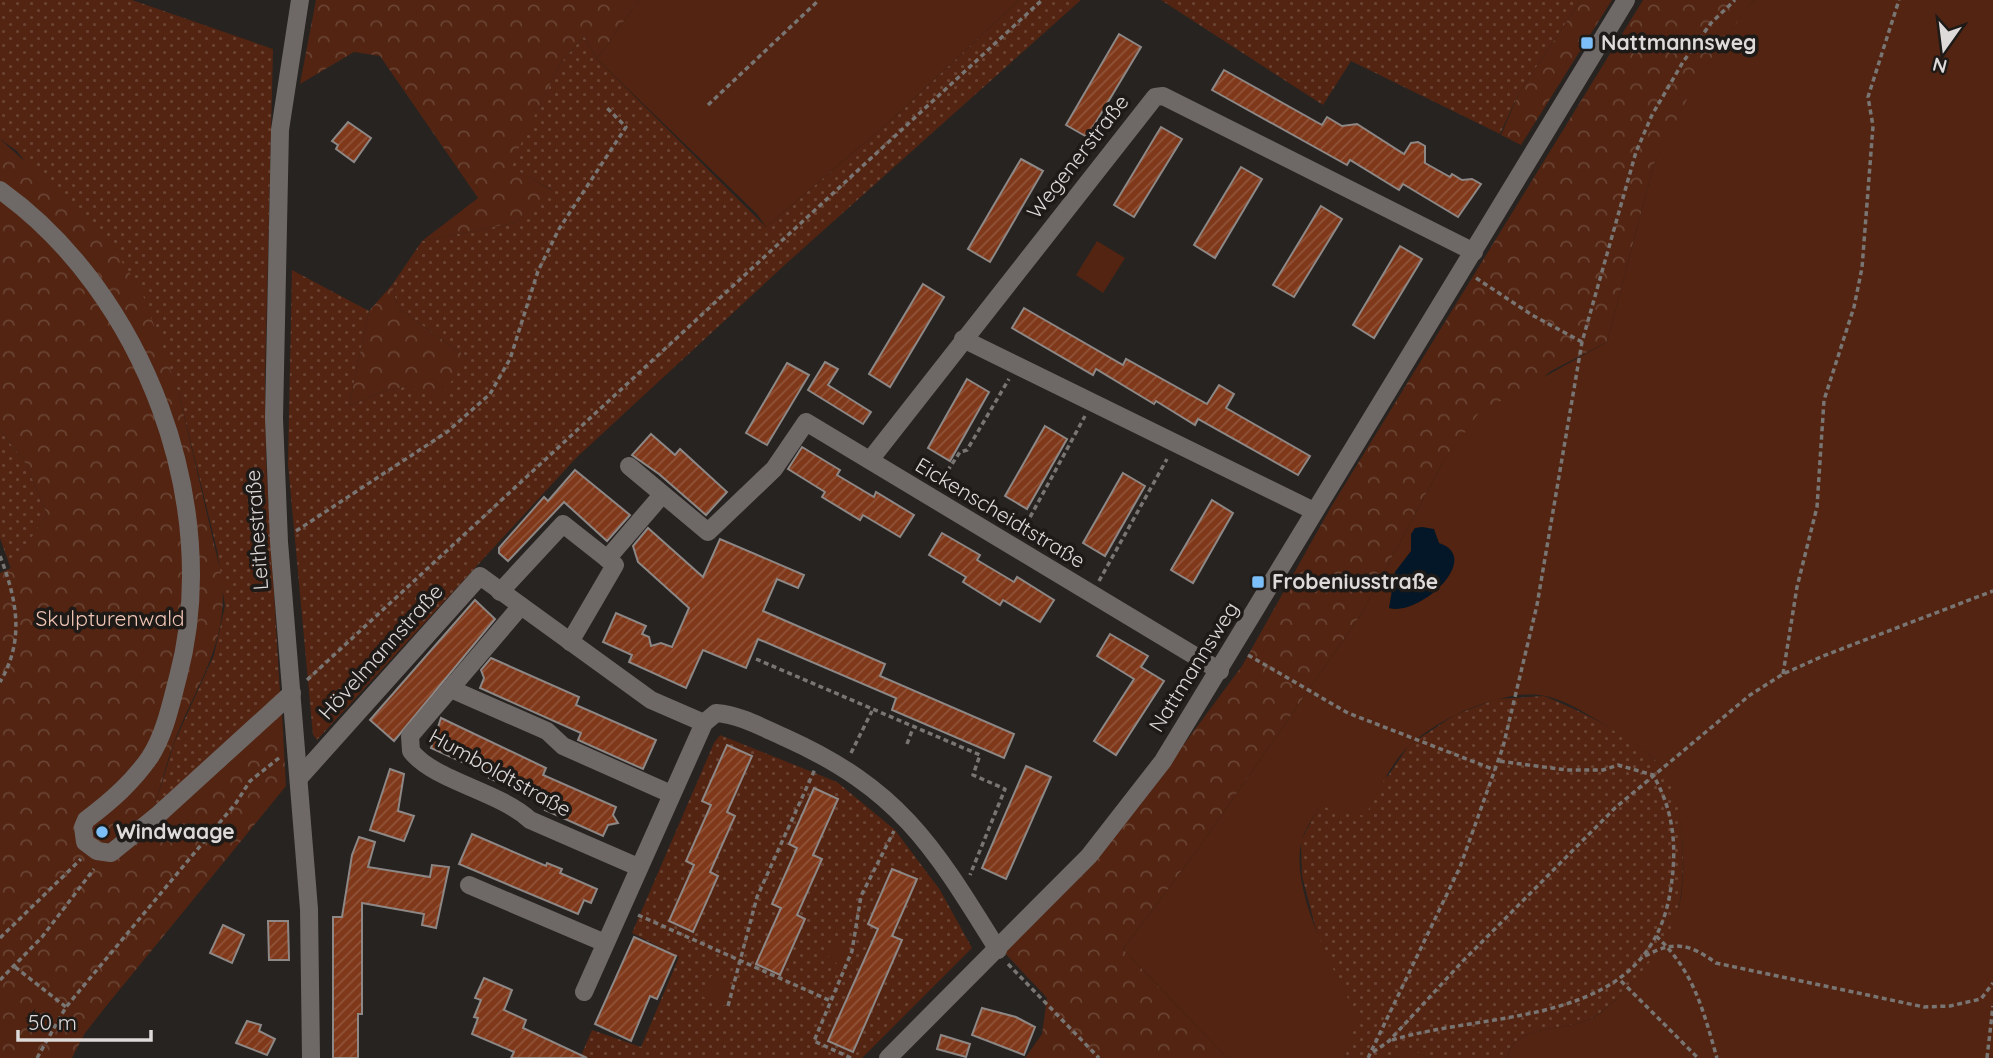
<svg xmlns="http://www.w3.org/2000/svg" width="1993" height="1058" font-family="Quicksand,sans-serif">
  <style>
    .grass { fill: url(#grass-dots) }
    .forest { fill: url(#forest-crowns) }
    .green { fill: #522411 }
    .water { fill: #031728 }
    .building { fill: url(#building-hatch); stroke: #8d8785; stroke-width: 2 }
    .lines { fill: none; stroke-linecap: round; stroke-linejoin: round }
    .path { stroke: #787573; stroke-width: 3.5; stroke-dasharray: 5 3.5; stroke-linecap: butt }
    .minor { stroke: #6e6967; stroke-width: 18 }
    .poi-dot { fill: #7bbef8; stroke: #1e1a18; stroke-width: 2.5 }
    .labels { text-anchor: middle; stroke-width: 7; stroke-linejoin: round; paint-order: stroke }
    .poi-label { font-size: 21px; font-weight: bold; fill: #dddad9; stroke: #1e1a18; text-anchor: start }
    .street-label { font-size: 21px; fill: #dddad9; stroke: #1e1a18 }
    .park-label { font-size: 21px; fill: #f1c6b5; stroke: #1e1a18 }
  </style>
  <defs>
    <pattern id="grass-dots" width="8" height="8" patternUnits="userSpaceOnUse" patternTransform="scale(1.75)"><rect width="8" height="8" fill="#522411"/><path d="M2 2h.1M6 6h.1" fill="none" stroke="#6a4333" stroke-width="1.8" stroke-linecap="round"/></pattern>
    <pattern id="forest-crowns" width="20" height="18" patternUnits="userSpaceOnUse" patternTransform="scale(1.75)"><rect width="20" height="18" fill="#522411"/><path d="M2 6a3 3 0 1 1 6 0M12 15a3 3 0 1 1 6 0" fill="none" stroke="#6a4333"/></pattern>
    <pattern id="building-hatch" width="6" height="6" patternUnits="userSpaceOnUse" patternTransform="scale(1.75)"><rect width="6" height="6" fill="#7f3819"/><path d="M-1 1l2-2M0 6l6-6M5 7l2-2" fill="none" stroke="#91543a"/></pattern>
  </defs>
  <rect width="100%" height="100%" fill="#272321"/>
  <g class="grass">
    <polygon points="0,0 132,0 273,49 265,379 266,461 280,693 153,812 174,743 214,655 225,606 217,550 179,394 159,342 17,151 0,139"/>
    <polygon points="1019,0 1081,0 788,262 576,458 317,740 313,735 288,464 292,270 369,311 349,406 381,392 408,386 468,358 398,308 392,285 422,241 514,223 552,190 509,166 560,64 584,36 597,59 766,227 889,122"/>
    <polygon points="1161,0 1581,0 1519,93 1500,134 1351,61 1323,105"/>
    <polygon points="0,430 26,464 47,514 11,569 0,538"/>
    <path d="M1544,696c33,13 101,46 121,75 20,28 21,102 14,135 -2,14 -13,37 -21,49 -13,19 -49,55 -70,65 -25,11 -74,4 -81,38h-78l-27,-12 -11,12h-47l2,-5 -12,-81 -15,-31 -17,-65 -1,-35 18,-35 69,-30 21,-31 46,-30 41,-16z"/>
    <polygon points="720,735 837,782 895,830 940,890 972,948 862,1058 580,1058 592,1030 641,1047 679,957 632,933 714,743"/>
  </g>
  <g class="forest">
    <polygon points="316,0 639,0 597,59 584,36 560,64 510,166 553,191 514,223 422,241 478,198 380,56 354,52 300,84"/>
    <polygon points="1581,0 1612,0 1521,145 1501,135 1519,93"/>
    <polygon points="1643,0 1756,0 1750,4 1654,164 1607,342 1551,371 1443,462 1362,613 1198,849 1123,949 1227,1058 1025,1058 1042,1034 1047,998 1003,951 1136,809 1242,666 1331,507"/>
    <path d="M0,139l96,87 44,61 39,107 43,184c7,67 -27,108 -49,167 -8,22 -13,45 -20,67l121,-101 8,3 4,72 -179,219 -22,28 -13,25h-72v-485l11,-5 36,-54 -21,-50 -26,-34z"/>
    <polygon points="392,285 398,308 468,358 438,400 408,386 381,392 349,406 369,311"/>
  </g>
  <g class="green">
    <polygon points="639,0 1019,0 889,122 766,227 757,214 597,59"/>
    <path d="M1756,0h237v1058h-486c7,-34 56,-27 81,-38 33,-15 83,-78 91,-113 8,-34 5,-105 -14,-135 -9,-16 -34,-30 -49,-40 -21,-13 -45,-30 -70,-36 -40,-9 -107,22 -136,49 -20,18 -32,48 -45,71l-46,-10c-5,11 -14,23 -17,34 -14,48 34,136 56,177l-12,36 -2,5h-117l-104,-109 75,-100 164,-236 81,-151 36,-49 128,-71 47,-178 44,-86 52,-74z"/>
    <polygon points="1097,241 1125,258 1103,293 1076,275"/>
    <polygon points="831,943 855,953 847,973 824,952"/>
    <polygon points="711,976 736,986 729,1007 703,997"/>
    <polygon points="1402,1045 1429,1058 1391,1058"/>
  </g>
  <path class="water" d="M1422,527l12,2 5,14c45,15 -20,74 -50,65l6,-36 16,-21v-17l4,-6z"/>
  <g class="building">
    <polygon points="1119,34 1141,47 1087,137 1066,125"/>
    <polygon points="1224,70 1322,125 1327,117 1342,126 1357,124 1404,154 1411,143 1418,142 1425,146 1425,163 1450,177 1452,174 1462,180 1472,179 1481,184 1458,217 1403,184 1399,190 1350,160 1347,165 1212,90"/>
    <polygon points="348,122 371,138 354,162 336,149 338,145 332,141"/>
    <polygon points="1161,127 1182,139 1134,217 1114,205"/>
    <polygon points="1021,159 1043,171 990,262 968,249"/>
    <polygon points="1241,167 1262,179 1215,258 1194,245"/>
    <polygon points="1321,206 1342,219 1294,297 1273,285"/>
    <polygon points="1400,246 1422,259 1374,338 1353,325"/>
    <polygon points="923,284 944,297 890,387 869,374"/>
    <polygon points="1024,308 1123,365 1126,359 1207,404 1219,385 1234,394 1226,408 1310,456 1298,475 1198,419 1195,425 1156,401 1154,404 1096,369 1093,375 1012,328"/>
    <polygon points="825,362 838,369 828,385 871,412 863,424 808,390"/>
    <polygon points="787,363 809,375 767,445 746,433"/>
    <polygon points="967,379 989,392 950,461 928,448"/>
    <polygon points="1045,426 1067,439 1027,509 1005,496"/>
    <polygon points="651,434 675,455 680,449 727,492 706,515 659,474 632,455"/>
    <polygon points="802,447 840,470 837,475 874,497 876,492 914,515 900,537 863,515 860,520 822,497 825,492 788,469"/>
    <polygon points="575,470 630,515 607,541 564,502 508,561 499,553 499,548 544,497 548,501"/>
    <polygon points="1123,473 1145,486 1105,556 1083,543"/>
    <polygon points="1212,500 1233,513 1193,583 1171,570"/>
    <polygon points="648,528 703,577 720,539 804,575 798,588 777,579 763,611 885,664 880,676 1014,734 1004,758 892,710 896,698 758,639 746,668 703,650 686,688 629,662 632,655 603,642 616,613 646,626 642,634 649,637 651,646 661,643 672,647 689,608 638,562 633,546"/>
    <polygon points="942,533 980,555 977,560 1014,582 1017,577 1054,600 1040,622 1003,600 1000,605 963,582 966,577 929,555"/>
    <polygon points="475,600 495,619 394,741 370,720"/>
    <polygon points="1110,634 1148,656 1141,667 1164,681 1116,755 1094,741 1134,679 1097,656"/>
    <polygon points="491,658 579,697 576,705 656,740 643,769 578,740 581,733 480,688 484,678 481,670"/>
    <polygon points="441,718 546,768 543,775 616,807 613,815 618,823 608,825 603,836 545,810 548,804 489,778 491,775 431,748"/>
    <polygon points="727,745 752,756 727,812 735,816 710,872 718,876 693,932 669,921 694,865 686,861 711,805 702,801"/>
    <polygon points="1026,766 1051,777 1006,879 982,868"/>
    <polygon points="390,769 404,774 398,811 414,816 404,841 370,830"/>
    <polygon points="814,788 838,799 813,855 822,859 797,915 805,919 780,975 756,964 781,908 772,904 797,848 789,844"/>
    <polygon points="472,834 546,866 547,863 562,869 560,873 597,889 591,903 584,900 578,914 459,864"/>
    <polygon points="359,837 375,842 368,867 430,877 432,865 449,867 436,928 422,925 424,914 362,903 362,1014 358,1014 358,1058 333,1058 333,917 342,917 352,855"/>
    <polygon points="892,869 917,879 892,936 902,940 853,1052 828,1041 878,929 868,924"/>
    <polygon points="268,921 288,921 289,960 269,960"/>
    <polygon points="223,925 244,935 232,963 210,953"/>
    <polygon points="634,937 676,956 657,999 650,996 631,1041 595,1024"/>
    <polygon points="484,978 512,990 504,1010 526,1020 523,1028 587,1058 511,1058 514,1052 472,1034 478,1018 474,1017 481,1000 475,998"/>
    <polygon points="982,1008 1016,1017 1035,1027 1024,1055 972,1035"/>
    <polygon points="247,1021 261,1025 259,1031 275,1039 267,1055 236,1043"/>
    <polygon points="941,1035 970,1044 966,1057 937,1049"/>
  </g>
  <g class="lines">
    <g class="path">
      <polyline points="708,105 819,0"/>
      <polyline points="1476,278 1532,315 1582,342"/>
      <polyline points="938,485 960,452 967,450 1009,379"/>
      <polyline points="296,531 447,432 490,394 510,359 538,271 559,229 626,127 607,108"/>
      <polyline points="1022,532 1085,416"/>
      <path d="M0,556c17,44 25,84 0,126"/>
      <polyline points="1099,581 1167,459"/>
      <polyline points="1248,655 1348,713 1495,770"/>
      <polyline points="756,659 980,755 973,775 1005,789 970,875"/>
      <polyline points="1783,674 1797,587 1817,507 1824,400 1854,307 1862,268 1873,126 1868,97 1899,0"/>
      <polyline points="307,680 1042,0"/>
      <polyline points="907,744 913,728"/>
      <polyline points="851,753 872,711"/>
      <polyline points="638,915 831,1001"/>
      <path d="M1656,936c38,35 47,74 61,122"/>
      <polyline points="0,938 81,859"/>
      <path d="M1645,956c29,-16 45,-12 71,7l208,44 26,-1 31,-7 12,-16"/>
      <polyline points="1008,964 1099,1058"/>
      <polyline points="15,967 66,1007"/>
      <polyline points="0,980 42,937 94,869"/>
      <polyline points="1621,981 1698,1058"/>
      <polyline points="728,1006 757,897 815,769"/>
      <path d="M1392,1040c103,-31 259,-11 279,-153 6,-40 3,-76 -18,-112l-35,-10 -15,5h-36l-69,-9"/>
      <polyline points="1373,1052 1389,1041 1462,962 1615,808 1750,695 1783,674 1823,656 1993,591"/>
      <polyline points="37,1058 66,1007 236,803 250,781 279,758"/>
      <polyline points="851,1058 814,1041 852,951 861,896 894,831"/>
      <polyline points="1368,1058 1460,867 1503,747 1537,605 1582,342 1636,152 1652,115 1683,62 1711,23 1735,0"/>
      <polyline points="1987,1058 1993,1006"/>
    </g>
    <g class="minor">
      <polyline points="300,0 280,130 274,418 279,542 309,909 311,1058"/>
      <path d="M0,190c144,103 224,315 178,487 -7,26 -13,57 -28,80 -18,26 -39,44 -64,63l-3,7 2,15 12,9 14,2 48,-39 133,-121"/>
      <polyline points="963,339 1314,511"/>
      <polyline points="870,460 1155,97 1163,96 1474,252"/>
      <polyline points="629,466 708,532 774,469 806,422 1220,671"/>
      <polyline points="607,559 661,496"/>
      <polyline points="500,592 563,524 615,565 570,642"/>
      <path d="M521,606l-111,130 1,15c23,30 88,40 119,69l108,47"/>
      <polyline points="451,689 547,731 563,746 671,794"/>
      <polyline points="299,778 480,576 651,700 704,723"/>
      <polyline points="469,885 605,943"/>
      <path d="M584,992l120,-269 12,-10c25,2 47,15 70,25 115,52 148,109 212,212"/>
      <polyline points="888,1058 1089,856 1163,761 1626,0"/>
    </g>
  </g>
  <g class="poi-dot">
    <rect x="1580" y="36" width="14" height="14" rx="3.5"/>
    <rect x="1251" y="575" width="14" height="14" rx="3.5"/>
    <circle cx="102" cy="832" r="7"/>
  </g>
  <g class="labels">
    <g class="poi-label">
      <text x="1601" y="50">Nattmannsweg</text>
      <text x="1272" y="589">Frobeniusstraße</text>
      <text x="116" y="839">Windwaage</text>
    </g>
    <g class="street-label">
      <text transform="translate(1078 157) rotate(-52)" y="7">Wegenerstraße</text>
      <text transform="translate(1000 513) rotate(31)" y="7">Eickenscheidtstraße</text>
      <text transform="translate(257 530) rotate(-94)" y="7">Leithestraße</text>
      <text transform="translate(381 652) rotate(-48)" y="7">Hövelmannstraße</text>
      <text transform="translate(1194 667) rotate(-58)" y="7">Nattmannsweg</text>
      <text transform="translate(500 773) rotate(29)" y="7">Humboldtstraße</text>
    </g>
    <g class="park-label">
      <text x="110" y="626">Skulpturenwald</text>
    </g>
  </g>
  <g transform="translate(1944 49) rotate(194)" stroke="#1e1a18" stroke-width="5" paint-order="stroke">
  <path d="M0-5L12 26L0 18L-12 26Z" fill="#dddad9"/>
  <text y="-10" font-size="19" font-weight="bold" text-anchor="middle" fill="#dddad9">N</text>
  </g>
  <path d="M18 1030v10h133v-10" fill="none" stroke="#dddad9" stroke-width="3.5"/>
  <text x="28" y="1030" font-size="21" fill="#dddad9" stroke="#1e1a18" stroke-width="5" paint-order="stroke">50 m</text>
</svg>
